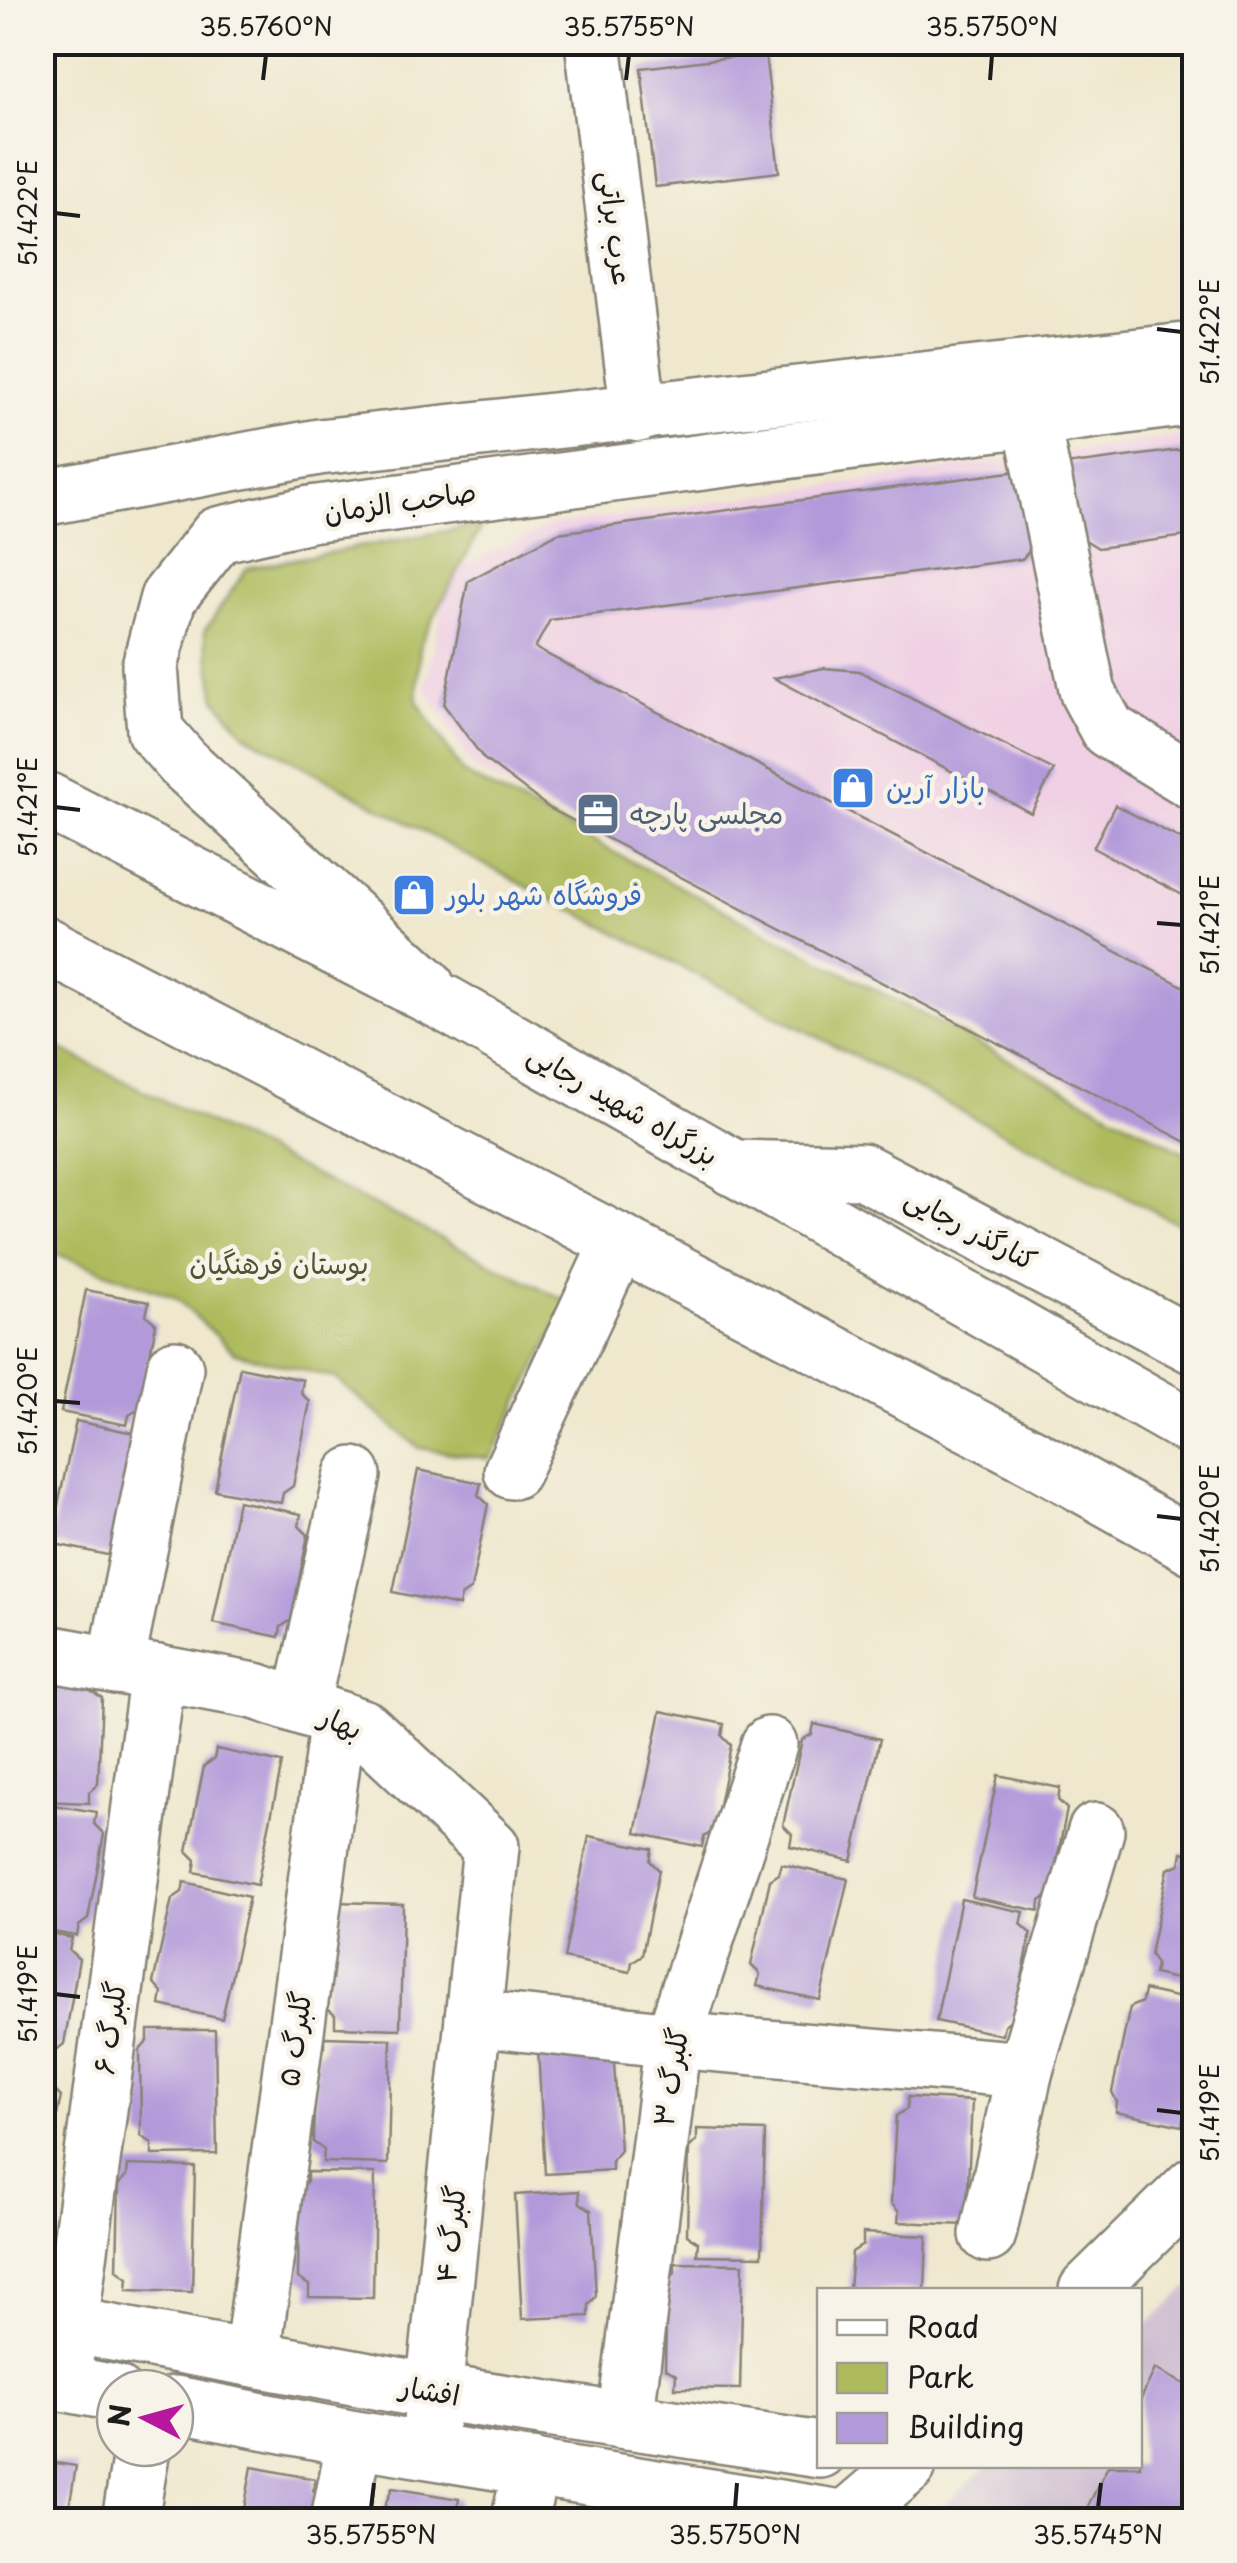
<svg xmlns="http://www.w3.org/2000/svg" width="1237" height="2563" font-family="'Playpen Sans','Playpen Sans Arabic',sans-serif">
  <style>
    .built { fill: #f0d0e4 }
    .industrial { fill: #cebed1 }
    .green { fill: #aebb5d; stroke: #656c3c; stroke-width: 2.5 }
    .building { fill: #b29ada }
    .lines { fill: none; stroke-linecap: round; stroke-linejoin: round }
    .minor-casing { stroke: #868275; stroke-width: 60 }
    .highway-casing { stroke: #868275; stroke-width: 60 }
    .minor { stroke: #fff; stroke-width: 55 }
    .highway { stroke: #fff; stroke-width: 55 }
    .ticks { fill: none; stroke: #1c1c1c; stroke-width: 4 }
    .labels { text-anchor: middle; stroke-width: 9; stroke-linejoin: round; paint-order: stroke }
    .street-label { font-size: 28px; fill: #1c1c1c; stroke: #f7f3e8 }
    .shop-label { font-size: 28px; fill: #366cbe; stroke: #f7f3e8; text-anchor: start }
    .service-label { font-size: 28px; fill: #4e5e75; stroke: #f7f3e8; text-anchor: start }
    .park-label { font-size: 28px; fill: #4f5433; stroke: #f7f3e8 }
    .neatline { fill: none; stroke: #1c1c1c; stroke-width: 4 }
    .ticks-label { font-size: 25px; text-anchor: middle; fill: #1c1c1c }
  </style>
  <rect width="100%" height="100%" fill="#f7f3e8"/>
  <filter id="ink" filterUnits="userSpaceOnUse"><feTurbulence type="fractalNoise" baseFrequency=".01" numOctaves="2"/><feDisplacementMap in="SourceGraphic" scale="20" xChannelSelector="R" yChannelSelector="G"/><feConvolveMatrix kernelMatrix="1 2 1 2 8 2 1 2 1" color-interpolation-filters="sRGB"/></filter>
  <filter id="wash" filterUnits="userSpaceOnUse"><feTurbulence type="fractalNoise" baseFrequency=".0048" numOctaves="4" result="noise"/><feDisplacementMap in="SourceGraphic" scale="40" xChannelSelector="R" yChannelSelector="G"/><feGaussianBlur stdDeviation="2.25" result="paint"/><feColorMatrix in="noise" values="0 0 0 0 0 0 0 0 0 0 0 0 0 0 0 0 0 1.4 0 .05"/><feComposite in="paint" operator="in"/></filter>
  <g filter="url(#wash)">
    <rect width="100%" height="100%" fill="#efe8ce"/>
    <polygon class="built" points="1194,434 1194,1148 473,768 425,687 450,572 552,525"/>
    <polygon class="industrial" points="1194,2282 1194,2520 926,2520 988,2466 1140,2466 1140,2331"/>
    <g class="green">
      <polygon points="483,524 420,644 417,701 463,773 1194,1157 1194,1232 468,856 245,734 216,699 204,632 247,568"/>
      <polygon points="42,1040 569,1302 490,1459 419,1448 335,1378 235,1353 175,1297 43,1249"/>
    </g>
    <g id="blocks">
      <g class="building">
        <polygon points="765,53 779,172 655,187 641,68"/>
        <polygon points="1194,448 1194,535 1098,548 1074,533 1065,465"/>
        <polygon points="1033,469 1039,540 1022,559 550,620 535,648 1194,992 1194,1146 549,808 484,759 444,705 468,581 558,533"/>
        <polygon points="824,668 859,671 1054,770 1031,813 774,678"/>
        <polygon points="1115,805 1194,846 1194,901 1093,848"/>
        <polygon points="86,1290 149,1302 146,1315 156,1324 139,1409 129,1415 127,1425 61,1412"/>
        <polygon points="240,1367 303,1380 301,1393 310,1402 293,1486 283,1493 281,1503 215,1490"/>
        <polygon points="76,1421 138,1434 117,1557 50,1543"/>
        <polygon points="418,1470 481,1483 478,1495 488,1504 471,1589 461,1596 459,1606 393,1592"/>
        <polygon points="238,1501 301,1514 299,1526 308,1535 291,1620 281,1627 279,1637 213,1623"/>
        <polygon points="42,1675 92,1678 92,1691 102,1698 98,1784 89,1792 89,1803 42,1801"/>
        <polygon points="661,1711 724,1724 722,1736 731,1745 714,1830 704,1837 702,1847 636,1833"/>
        <polygon points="814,1724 880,1739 852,1861 790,1846 792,1834 783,1825 802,1740 812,1734"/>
        <polygon points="216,1749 282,1763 257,1885 194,1872 196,1860 187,1851 204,1766 214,1759"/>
        <polygon points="998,1775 1060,1788 1058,1800 1067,1809 1050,1894 1040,1901 1039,1911 972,1897"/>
        <polygon points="42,1803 96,1812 94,1824 104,1834 88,1919 79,1926 77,1936 42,1930"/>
        <polygon points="589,1836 652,1849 650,1861 659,1870 642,1955 632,1962 630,1972 564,1958"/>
        <polygon points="1182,1852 1194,1855 1194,1983 1154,1974 1156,1964 1150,1954 1168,1869 1180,1864"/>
        <polygon points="782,1864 848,1879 820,2000 757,1986 760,1974 751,1965 770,1880 779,1874"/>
        <polygon points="184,1882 249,1897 222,2019 160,2005 162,1993 153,1983 172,1899 182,1892"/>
        <polygon points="961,1899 1024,1912 1021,1924 1031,1933 1014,2018 1004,2025 1002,2035 936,2021"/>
        <polygon points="335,1902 403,1904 400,2029 335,2027 335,2015 325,2007"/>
        <polygon points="42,1932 72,1938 69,1950 79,1959 64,2044 55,2051 52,2061 42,2059"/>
        <polygon points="1144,1990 1194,2001 1194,2064 1182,2126 1116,2112 1117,2102 1112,2092 1130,2007 1142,2002"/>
        <polygon points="148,2030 215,2030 217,2154 152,2155 152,2143 141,2136 140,2050 148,2041"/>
        <polygon points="324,2037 391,2039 388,2164 323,2162 324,2150 313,2142 316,2056 324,2047"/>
        <polygon points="538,2049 603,2058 614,2064 620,2150 612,2160 612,2170 545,2174"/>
        <polygon points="42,2073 54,2076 52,2088 61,2097 42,2185"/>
        <polygon points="908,2097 972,2101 966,2225 898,2222 899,2212 891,2203 896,2116 907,2109"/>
        <polygon points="697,2129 765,2131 762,2256 697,2255 698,2242 687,2235 689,2148 697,2140"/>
        <polygon points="128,2165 195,2167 192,2292 127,2290 128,2278 117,2270 119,2184 127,2176"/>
        <polygon points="307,2172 375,2173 373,2298 309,2297 309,2285 298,2278 299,2191 307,2182"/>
        <polygon points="579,2191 580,2203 591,2210 596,2296 589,2305 589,2316 522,2319 515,2195"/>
        <polygon points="863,2233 927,2236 925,2290 849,2290 852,2252 863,2245"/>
        <polygon points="675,2263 743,2264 740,2389 675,2388 676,2375 665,2368 667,2281 675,2273"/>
        <polygon points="1155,2369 1194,2389 1194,2485 1177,2520 1081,2520 1108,2466 1140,2466 1140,2401"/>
        <polygon points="42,2461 76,2466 67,2520 42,2520"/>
        <polygon points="252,2467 315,2479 313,2491 323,2500 319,2520 242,2520"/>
        <polygon points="392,2488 459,2499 455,2520 379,2520"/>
      </g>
    </g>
  </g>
  <g filter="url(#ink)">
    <use href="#blocks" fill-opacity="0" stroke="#868275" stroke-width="2.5"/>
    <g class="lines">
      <defs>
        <g id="minor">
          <polyline points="593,42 639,414"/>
          <polyline points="1031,419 1088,693 1108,730 1194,782"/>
          <polyline points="42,498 319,447 1194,350"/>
          <polyline points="426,985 184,764 155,731 150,666 168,598 218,535 310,514 1194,397"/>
          <polyline points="733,1168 862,1171 1194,1346"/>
          <polyline points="512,1471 619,1242"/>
          <polyline points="42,1652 255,1691 364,1728 491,1847 428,2450"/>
          <polyline points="116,1666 175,1368"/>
          <polyline points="301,1706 353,1475"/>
          <polyline points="473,2018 673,2040 1025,2070"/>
          <polyline points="988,2234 1025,2070 1096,1831"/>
          <polyline points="1087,2290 1194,2185"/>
          <polyline points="42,2320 435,2392 820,2450"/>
          <polyline points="252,2358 338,1719"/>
          <polyline points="42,2379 115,2393"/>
          <polyline points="62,2383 158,1673"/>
          <polyline points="175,2404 355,2439 847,2519"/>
          <polyline points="625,2421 673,2040 769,1745"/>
          <polyline points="130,2520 142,2448"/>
          <polyline points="339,2520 355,2439"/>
          <polyline points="519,2520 532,2467"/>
          <polyline points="845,2520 908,2466"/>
        </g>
        <g id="highway">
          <polyline points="42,798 446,1004 1194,1429"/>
          <polyline points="42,943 1033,1457 1194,1547"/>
        </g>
      </defs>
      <use href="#minor" class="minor-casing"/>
      <use href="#highway" class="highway-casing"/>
      <use href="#minor" class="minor"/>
      <use href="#highway" class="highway"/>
    </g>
  </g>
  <path class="ticks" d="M263,80l3,-25M626,80l3,-25M990,80l2,-25M55,213l25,3M1157,329l25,3M55,807l25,3M1157,923l25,2M55,1401l25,2M1157,1516l25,3M55,1994l25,3M1157,2110l25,3M371,2508l3,-25M735,2508l2,-25M1098,2508l3,-25"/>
  <defs>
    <symbol id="shop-square" viewBox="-11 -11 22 22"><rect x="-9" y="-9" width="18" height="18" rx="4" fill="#3f7fe0" stroke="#f7f3e8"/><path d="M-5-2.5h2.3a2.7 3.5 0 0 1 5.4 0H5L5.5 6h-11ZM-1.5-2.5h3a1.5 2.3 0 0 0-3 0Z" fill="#fff"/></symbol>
    <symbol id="office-square" viewBox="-11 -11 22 22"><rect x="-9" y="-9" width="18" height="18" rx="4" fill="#5c6f8a" stroke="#f7f3e8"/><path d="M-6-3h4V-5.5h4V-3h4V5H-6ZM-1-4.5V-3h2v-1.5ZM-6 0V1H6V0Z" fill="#fff"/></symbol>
  </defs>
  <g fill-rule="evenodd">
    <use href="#shop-square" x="828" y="763" width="50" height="50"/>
    <use href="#office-square" x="573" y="789" width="50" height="50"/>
    <use href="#shop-square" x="389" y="870" width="50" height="50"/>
  </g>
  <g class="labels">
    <g class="street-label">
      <text transform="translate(616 228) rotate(83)" y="10">عرب براتی</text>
      <text transform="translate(400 502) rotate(-8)" y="10">صاحب الزمان</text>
      <text transform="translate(623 1105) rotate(30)" y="10">بزرگراه شهید رجایی</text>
      <text transform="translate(971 1229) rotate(28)" y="10">کنارگذر رجایی</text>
      <text transform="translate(341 1723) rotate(23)" y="10">بهار</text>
      <text transform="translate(110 2028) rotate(-82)" y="10">گلبرگ ۶</text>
      <text transform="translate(295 2039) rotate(-82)" y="10">گلبرگ ۵</text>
      <text transform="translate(671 2077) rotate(-81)" y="10">گلبرگ ۳</text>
      <text transform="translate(451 2234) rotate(-84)" y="10">گلبرگ ۴</text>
      <text transform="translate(430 2391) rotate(10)" y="10">افشار</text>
    </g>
    <g class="shop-label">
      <text x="886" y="798">بازار آرین</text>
      <text x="446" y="905">فروشگاه شهر بلور</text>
    </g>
    <g class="service-label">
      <text x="630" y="824">مجلسی پارچه</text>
    </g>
    <g class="park-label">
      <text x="279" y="1274">بوستان فرهنگیان</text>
    </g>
  </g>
  <rect width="1237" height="2563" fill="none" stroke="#f7f3e8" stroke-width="110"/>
  <rect x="817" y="2288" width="325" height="180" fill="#f7f3e8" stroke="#9f9d96" stroke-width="2.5"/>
  <rect x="837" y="2320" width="50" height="15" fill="#ffffff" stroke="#9f9d96" stroke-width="2.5"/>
  <text x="907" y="2338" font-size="30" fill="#1c1c1c">Road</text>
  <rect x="837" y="2363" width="50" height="30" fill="#aebb5d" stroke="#9f9d96" stroke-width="2.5"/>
  <text x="907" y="2388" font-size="30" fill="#1c1c1c">Park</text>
  <rect x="837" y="2413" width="50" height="30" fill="#b29ada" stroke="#9f9d96" stroke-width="2.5"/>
  <text x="907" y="2438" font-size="30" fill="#1c1c1c">Building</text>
  <g transform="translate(145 2418) rotate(276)"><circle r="48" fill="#f7f3e8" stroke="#9f9d96" stroke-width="2.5"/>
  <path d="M0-8L18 38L0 25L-18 38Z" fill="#b5179e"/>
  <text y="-15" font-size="28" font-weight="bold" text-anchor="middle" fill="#1c1c1c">N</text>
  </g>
  <rect x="55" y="55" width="1127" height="2453" class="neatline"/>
  <g class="ticks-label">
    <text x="266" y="36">35.5760°N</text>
    <text x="629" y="36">35.5755°N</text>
    <text x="992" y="36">35.5750°N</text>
    <text transform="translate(28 213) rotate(-90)" y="9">51.422°E</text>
    <text transform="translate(1210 332) rotate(-90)" y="9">51.422°E</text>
    <text transform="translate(28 807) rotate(-90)" y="9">51.421°E</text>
    <text transform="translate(1210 925) rotate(-90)" y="9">51.421°E</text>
    <text transform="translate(28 1401) rotate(-90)" y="9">51.420°E</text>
    <text transform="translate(1210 1519) rotate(-90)" y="9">51.420°E</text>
    <text transform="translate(28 1994) rotate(-90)" y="9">51.419°E</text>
    <text transform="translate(1210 2113) rotate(-90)" y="9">51.419°E</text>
    <text x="371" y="2544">35.5755°N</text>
    <text x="735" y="2544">35.5750°N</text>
    <text x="1098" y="2544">35.5745°N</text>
  </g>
</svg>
